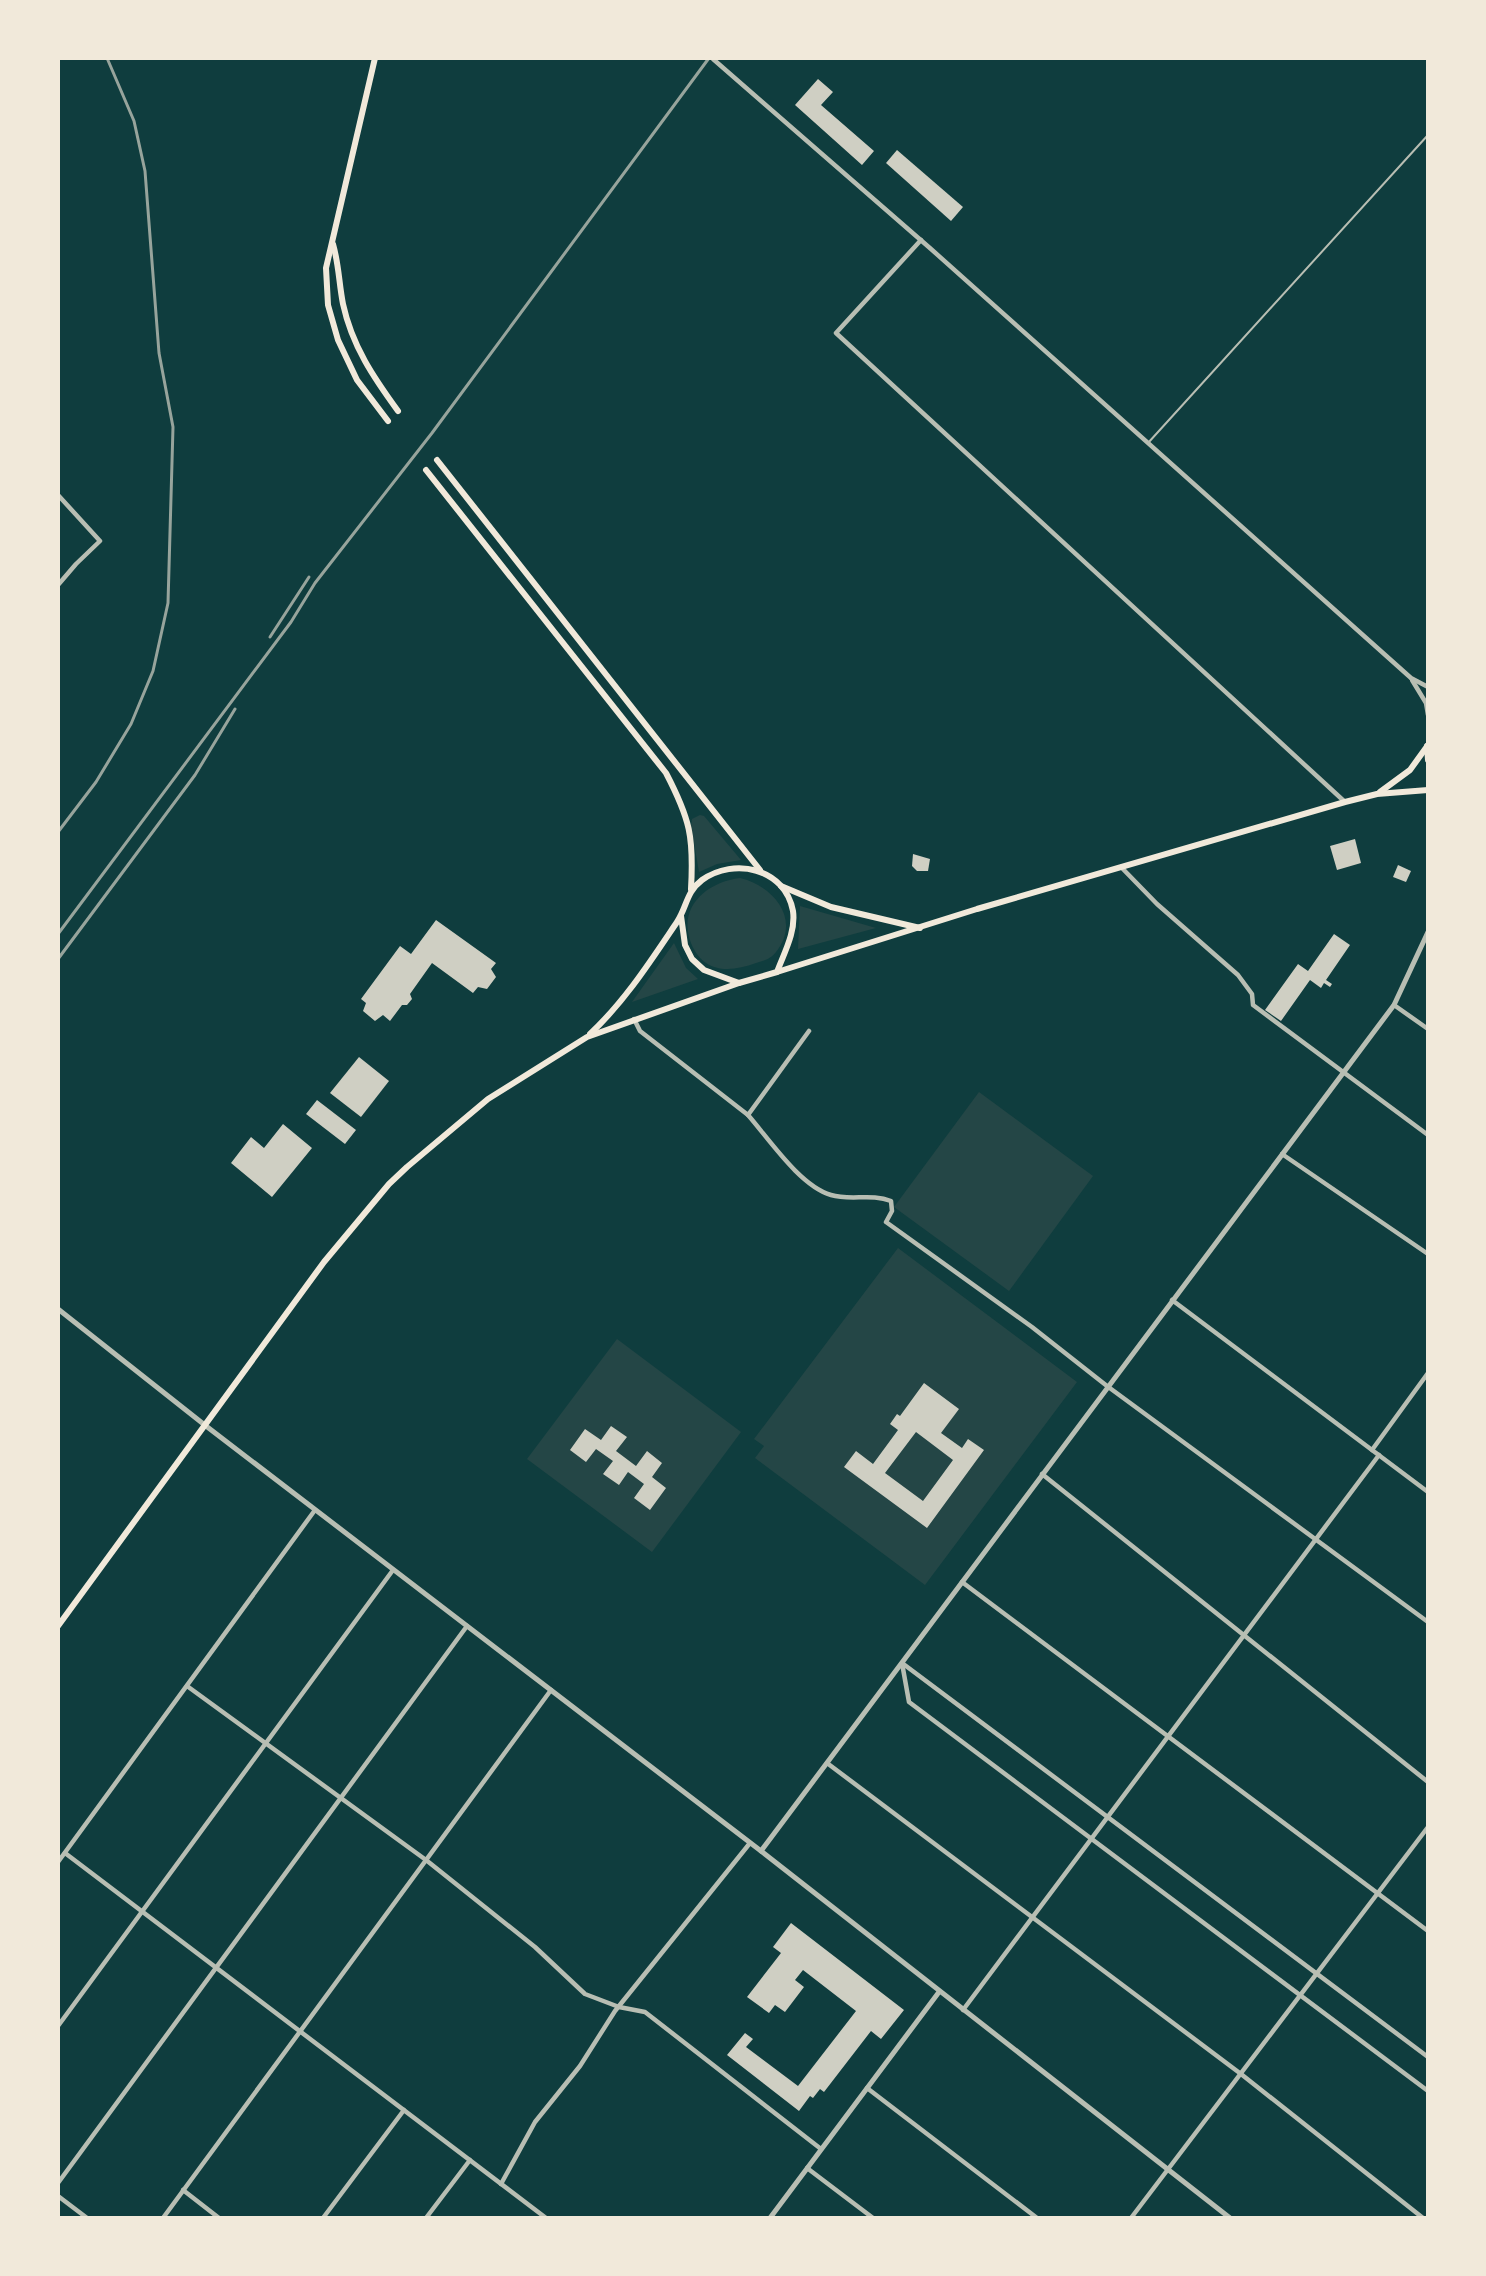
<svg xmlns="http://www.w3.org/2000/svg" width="1486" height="2276" font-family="Lato,sans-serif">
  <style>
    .green { fill: #244646 }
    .building { fill: #cfcfc3; fill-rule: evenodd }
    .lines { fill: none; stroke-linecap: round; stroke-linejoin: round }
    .service { stroke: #b8beb3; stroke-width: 2 }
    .minor { stroke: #b8beb3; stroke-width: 4.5 }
    .tertiary { stroke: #b8beb3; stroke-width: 5 }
    .secondary { stroke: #f1e9da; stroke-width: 6 }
    .rail { stroke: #97a49c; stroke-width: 3 }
  </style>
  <rect width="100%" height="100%" fill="#0f3d3e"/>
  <g class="green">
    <polygon points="700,815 704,816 741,860 717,864 699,872 691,826 692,819"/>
    <path d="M740,878c33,8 62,41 36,74 -5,7 -13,9 -20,11 -27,10 -53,10 -65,-20 -14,-36 16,-61 49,-65z"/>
    <polygon points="800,906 876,928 798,949"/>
    <polygon points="674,943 686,968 698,979 632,1002"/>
    <polygon points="979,1092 1093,1176 1009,1291 894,1207"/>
    <polygon points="898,1248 1077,1382 925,1585 755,1458 764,1446 754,1439"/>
    <polygon points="617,1339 741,1432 652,1552 527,1459"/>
  </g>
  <g class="building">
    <polygon points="818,79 833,92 821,105 874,151 862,165 795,105"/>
    <polygon points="897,150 963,207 951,221 886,163"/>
    <polygon points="1355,839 1361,863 1337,870 1330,846"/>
    <polygon points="913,854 930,859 928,871 917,871 912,866"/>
    <polygon points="1398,865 1411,871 1406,882 1393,877"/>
    <polygon points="436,920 496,963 491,969 496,977 487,989 478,987 473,993 432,963 410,994 412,999 407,1005 402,1005 390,1021 383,1015 375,1021 363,1011 366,1003 361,999 400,946 411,954"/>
    <polygon points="1334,934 1350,945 1326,980 1332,984 1330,987 1324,983 1321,988 1310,980 1281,1021 1265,1010 1298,964 1308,971"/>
    <polygon points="359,1057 389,1081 361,1117 330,1093"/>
    <polygon points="317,1100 356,1130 345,1144 306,1114"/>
    <polygon points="283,1124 312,1148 272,1197 231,1163 251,1137 264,1148"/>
    <path d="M924,1383l35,26 -18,24 21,15 6,-9 16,11 -57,78 -83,-61 12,-16 17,13 25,-34 -8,-6 7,-10 3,2zM916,1432l37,28 -30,41 -38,-28z"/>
    <polygon points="611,1426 627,1437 616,1451 636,1466 647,1451 662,1463 652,1477 666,1488 650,1510 634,1498 644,1484 628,1472 619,1485 603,1474 613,1461 596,1449 586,1462 570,1450 585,1429 601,1440"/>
    <polygon points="791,1923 904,2010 881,2039 871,2031 824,2092 820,2089 813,2098 810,2096 799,2111 727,2055 745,2033 753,2039 746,2047 798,2086 856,2011 803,1970 795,1980 804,1987 785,2012 775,2005 769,2013 747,1997 781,1953 773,1947"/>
  </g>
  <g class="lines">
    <polyline class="service" points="1148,443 1428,135"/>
    <g class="minor">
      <polyline points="713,59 931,249 1411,678 1428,687"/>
      <polyline points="921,240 836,333 1345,802"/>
      <polyline points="58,495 100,541 76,564 58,585"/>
      <polyline points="1412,680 1426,703 1428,715"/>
      <polyline points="1121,867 1157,904 1238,975 1252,994 1253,1005 1428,1135"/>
      <polyline points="1394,1005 1428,1029"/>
      <polyline points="634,1019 640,1031 748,1115 809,1031"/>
      <path d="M748,1115c21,24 52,71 83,80 20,6 40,-2 60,6l1,10 -6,11 146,105 75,59 321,236"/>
      <polyline points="1282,1154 1428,1254"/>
      <polyline points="1172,1300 1428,1492"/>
      <polyline points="1372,1450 1428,1373"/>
      <polyline points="1042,1474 1428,1782"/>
      <polyline points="962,1582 1428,1931"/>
      <polyline points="902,1663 909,1702 1428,2091"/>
      <polyline points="902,1663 1428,2057"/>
      <polyline points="187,1686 426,1860 535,1947 585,1994 619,2007 645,2012 821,2149"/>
      <polyline points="827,1763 1241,2074 1423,2218"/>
      <polyline points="65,1853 546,2218"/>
      <polyline points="58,1862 315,1510"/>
      <polyline points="963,2010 1379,1455"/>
      <polyline points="58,2026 393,1570"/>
      <polyline points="867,2088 1037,2218"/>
      <polyline points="807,2168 873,2218"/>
      <polyline points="58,2183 467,1626"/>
      <polyline points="501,2184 535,2122 580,2066 615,2011 750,1843"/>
      <polyline points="183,2190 219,2218"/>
      <polyline points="58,2196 87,2218"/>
      <polyline points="163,2218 551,1690"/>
      <polyline points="323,2218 404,2110"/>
      <polyline points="426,2218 470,2160"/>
      <polyline points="1131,2218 1428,1827"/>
    </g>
    <g class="tertiary">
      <polyline points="58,1309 206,1426 761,1851 1230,2218"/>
      <polyline points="761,1851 1394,1005 1428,932"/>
      <polyline points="770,2218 939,1992"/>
    </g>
    <g class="secondary">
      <polyline points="375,58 326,268 328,305 338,340 357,380 388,421"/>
      <path d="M333,244c6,21 6,40 10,60 9,42 31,74 55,107"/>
      <polyline points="437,460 760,870"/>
      <path d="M426,470l240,303c24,46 28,64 25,116"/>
      <polyline points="1427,746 1428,760"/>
      <polyline points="1380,792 1410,770 1428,745"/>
      <polyline points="781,886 831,907 920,928"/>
      <polyline points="777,972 977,909 1345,802 1377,794 1428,790"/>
      <path d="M590,1034c35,-33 60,-72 87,-112 10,-15 9,-30 25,-42 32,-23 83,-12 91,31 3,21 -9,42 -16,61l-38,11 -35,-13 -12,-11 -7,-14 -4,-29"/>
      <polyline points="58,1626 324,1262 389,1184 407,1167 488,1099 587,1037 739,983"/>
    </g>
    <g class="rail">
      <polyline points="270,637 309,577"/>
      <polyline points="58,832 96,782 131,724 153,671 168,603 173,427 159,353 145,171 134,121 107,58"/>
      <polyline points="58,934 291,622 315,583 432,433 709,58"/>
      <polyline points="58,959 195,775 235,709"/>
    </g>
  </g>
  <rect width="1486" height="2276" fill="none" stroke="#f1e9da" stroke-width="120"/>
</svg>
